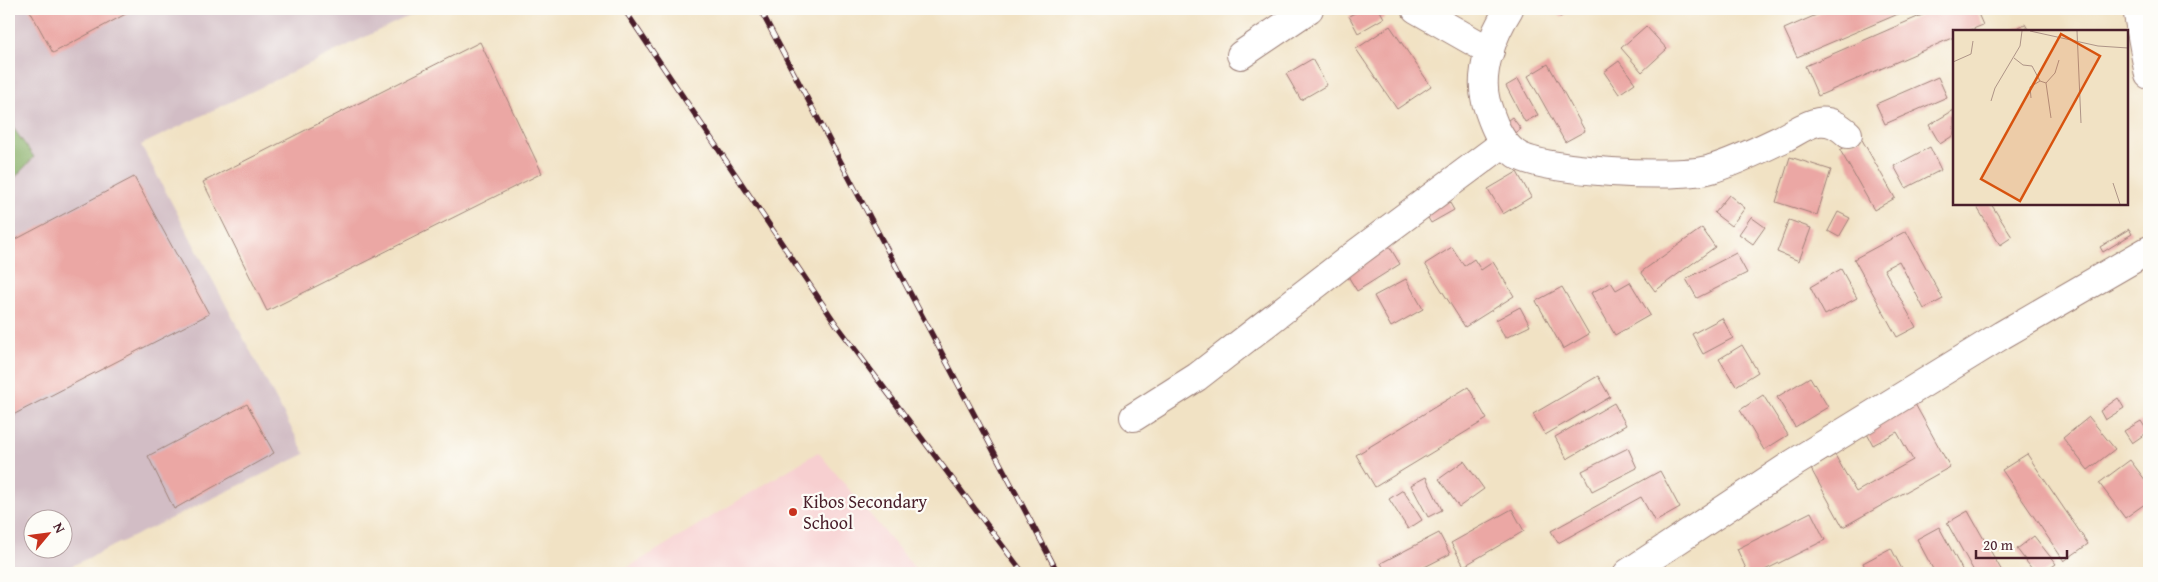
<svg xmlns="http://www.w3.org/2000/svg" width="2158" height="582" font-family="'Gentium Book Plus',serif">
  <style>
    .built { fill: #f7cfd0 }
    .industrial { fill: #d2bdc5; fill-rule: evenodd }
    .forest { fill: #82ab62; stroke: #666546 }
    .building { fill: #eba7a4 }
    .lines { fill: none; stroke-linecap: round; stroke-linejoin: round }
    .street-casing { stroke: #9e8078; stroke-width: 30 }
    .street { stroke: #fff; stroke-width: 28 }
    .rail-casing { stroke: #4a1f2b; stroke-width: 5.5 }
    .rail { stroke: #fdfcf7; stroke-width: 4; stroke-dasharray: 11; stroke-linecap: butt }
    .poi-dot { fill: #c8321e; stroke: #fdfcf7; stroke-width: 2 }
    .labels { text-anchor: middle; stroke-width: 4.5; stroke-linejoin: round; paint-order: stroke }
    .poi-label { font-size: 18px; fill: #4a1f2b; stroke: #fdfcf7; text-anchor: start }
    .inset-road { fill: none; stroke: #ae9487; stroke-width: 1 }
    .view { fill: #d8530f; fill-opacity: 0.15; stroke: #d8530f; stroke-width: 2.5 }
    .inset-edge { fill: none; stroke: #4a1f2b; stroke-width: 2.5 }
  </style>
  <rect width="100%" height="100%" fill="#fdfcf7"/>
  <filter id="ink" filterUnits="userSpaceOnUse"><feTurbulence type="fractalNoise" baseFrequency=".02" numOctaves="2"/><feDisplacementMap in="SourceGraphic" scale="10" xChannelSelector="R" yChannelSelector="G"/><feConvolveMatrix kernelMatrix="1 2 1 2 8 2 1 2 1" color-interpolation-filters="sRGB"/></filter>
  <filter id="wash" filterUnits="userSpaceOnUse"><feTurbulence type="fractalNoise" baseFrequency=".0096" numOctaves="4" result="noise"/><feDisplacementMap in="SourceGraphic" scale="20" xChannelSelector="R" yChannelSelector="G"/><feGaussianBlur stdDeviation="1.12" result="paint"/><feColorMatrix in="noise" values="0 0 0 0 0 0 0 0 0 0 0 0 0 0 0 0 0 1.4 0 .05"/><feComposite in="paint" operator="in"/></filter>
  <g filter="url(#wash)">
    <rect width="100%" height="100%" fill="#f1e2c4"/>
    <polygon class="built" points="818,452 919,573 619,573"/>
    <path class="industrial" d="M9,9h414l-282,136 164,309 -248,119h-48zM32,520h30v30h-30z"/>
    <polygon class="forest" points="9,122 34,157 9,184"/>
    <g id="blocks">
      <g class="building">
        <polygon points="29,9 135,9 53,53"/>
        <polygon points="1362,9 1379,9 1384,18 1358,33 1349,16"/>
        <polygon points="1555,9 1574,9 1560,17"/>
        <polygon points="1830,9 1910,9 1797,57 1784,29"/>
        <polygon points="1936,9 1976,9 1983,25 1968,31 1954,31 1954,37 1818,96 1805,66"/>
        <polygon points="2025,24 2029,31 2011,31"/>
        <polygon points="1390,26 1431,86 1397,109 1356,49"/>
        <polygon points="1646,26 1667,49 1642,72 1621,48"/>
        <polygon points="480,42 542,173 267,311 203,182"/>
        <polygon points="1312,59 1327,85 1301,100 1286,74"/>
        <polygon points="1619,61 1635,83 1619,94 1604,72"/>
        <polygon points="1548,64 1585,131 1565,142 1528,76"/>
        <polygon points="1938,77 1947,97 1885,124 1876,104"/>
        <polygon points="1518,79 1538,115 1525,122 1506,86"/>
        <polygon points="1954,110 1954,135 1940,144 1929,125"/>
        <polygon points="1512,117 1521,129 1509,138 1500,126"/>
        <polygon points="1861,138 1895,198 1874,210 1840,150"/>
        <polygon points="1930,147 1941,170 1906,188 1894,166"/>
        <polygon points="1790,157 1831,170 1817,215 1776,202"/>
        <polygon points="1517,172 1531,197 1503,214 1488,189"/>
        <polygon points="134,177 209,314 9,417 9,243"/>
        <polygon points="1729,195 1745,208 1731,226 1714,213"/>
        <polygon points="1447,198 1454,210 1431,223 1424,211"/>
        <polygon points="1975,204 1991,204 2012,237 2000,245"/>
        <polygon points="1838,212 1850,218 1839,237 1828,231"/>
        <polygon points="1751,217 1765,227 1753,244 1739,234"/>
        <polygon points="1789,220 1811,228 1799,261 1777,252"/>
        <polygon points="1702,228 1715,247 1655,291 1641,272"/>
        <polygon points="2129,229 2132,234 2103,252 2100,247"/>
        <polygon points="1906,231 1943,299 1924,309 1899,261 1884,269 1916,327 1897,337 1854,259"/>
        <polygon points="1386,241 1400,264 1357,291 1343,268"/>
        <polygon points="1452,247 1464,266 1474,259 1481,270 1493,262 1514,296 1465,327 1425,264"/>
        <polygon points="1736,253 1747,273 1697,298 1686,279"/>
        <polygon points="1841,269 1857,298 1825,315 1810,287"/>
        <polygon points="1406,279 1423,309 1391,327 1374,296"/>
        <polygon points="1611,282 1616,290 1630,282 1650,315 1615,335 1591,293"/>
        <polygon points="1562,287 1589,334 1563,349 1536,301"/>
        <polygon points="1520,307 1530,326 1505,338 1496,320"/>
        <polygon points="1722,318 1733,338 1703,354 1692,334"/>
        <polygon points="1742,345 1758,372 1736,386 1719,359"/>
        <polygon points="1598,376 1610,397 1545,435 1533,414"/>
        <polygon points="1810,377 1828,407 1795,427 1777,397"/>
        <polygon points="1468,387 1487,419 1375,487 1356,455"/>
        <polygon points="1763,395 1788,435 1764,450 1740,410"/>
        <polygon points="2118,398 2124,408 2105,420 2100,411"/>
        <polygon points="1614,403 1626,425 1567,459 1555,437"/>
        <polygon points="247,404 274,453 174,509 148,456"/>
        <polygon points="1915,404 1950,467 1843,527 1811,469 1835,455 1856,492 1913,460 1897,432 1873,445 1866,432"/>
        <polygon points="2089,417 2115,449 2088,470 2063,438"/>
        <polygon points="2141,421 2148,432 2132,443 2124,431"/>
        <polygon points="1628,448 1637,468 1592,491 1582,471"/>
        <polygon points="2027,454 2088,544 2064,561 2002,470"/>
        <polygon points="2130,460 2149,485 2149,501 2125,518 2099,483"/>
        <polygon points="1464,461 1484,489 1459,507 1439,479"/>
        <polygon points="1660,471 1680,508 1655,522 1641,497 1558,543 1551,531"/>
        <polygon points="1426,477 1442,510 1428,517 1411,485"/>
        <polygon points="1403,490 1422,520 1408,529 1389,499"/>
        <polygon points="1512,509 1524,531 1464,566 1451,543"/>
        <polygon points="1968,511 2003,573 1975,573 1947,523"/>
        <polygon points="1811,512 1825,540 1759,573 1748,573 1737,549"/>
        <polygon points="1939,527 1964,573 1935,573 1917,539"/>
        <polygon points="1439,533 1450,554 1413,573 1386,573 1381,563"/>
        <polygon points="2034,536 2056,564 2043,573 2035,573 2017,549"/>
        <polygon points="1891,548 1904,573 1868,573 1863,563"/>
      </g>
    </g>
  </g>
  <g filter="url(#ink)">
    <use href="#blocks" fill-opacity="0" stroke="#9e8078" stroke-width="1"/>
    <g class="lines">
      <defs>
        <g id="street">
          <polyline points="1416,9 1490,51"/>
          <path d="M1509,9c-16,25 -31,63 -23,93 6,19 13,40 30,52 26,18 164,25 195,15 24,-7 50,-20 73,-31 10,-5 22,-14 34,-16 12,-2 21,4 30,12"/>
          <polyline points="2137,9 2149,75"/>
          <polyline points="1241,55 1309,9"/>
          <polyline points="1134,417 1197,377 1358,252 1504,143"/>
          <polyline points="1628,573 1794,463 2002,335 2149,250"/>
        </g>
      </defs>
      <use href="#street" class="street-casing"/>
      <use href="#street" class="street"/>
      <defs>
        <g id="rail">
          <polyline points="624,9 836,324 1023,573"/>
          <polyline points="760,9 1058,573"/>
        </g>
      </defs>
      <use href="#rail" class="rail-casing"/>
      <use href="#rail" class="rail"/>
    </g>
  </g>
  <circle class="poi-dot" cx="793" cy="512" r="5"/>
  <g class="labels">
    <g class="poi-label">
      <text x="803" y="508">Kibos Secondary<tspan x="803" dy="21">School</tspan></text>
    </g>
  </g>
  <g transform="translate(1953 30)">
    <rect width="175" height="175" fill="#f1e2c4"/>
    <path class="inset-road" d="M77,1l68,15 30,2M124,1l4,92M61,28l9,7 9,1 8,15 6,2M0,32l18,-8 2,-13M93,53l5,35M93,53l9,-10 4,-13M78,68l-1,-11 10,-6M38,71l4,-13 25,-42 2,-15M160,153l7,21"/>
    <path class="view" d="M108,4l39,22 -80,145 -39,-22z"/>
    <rect width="175" height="175" class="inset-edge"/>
  </g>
  <rect width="2158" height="582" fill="none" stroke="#fdfcf7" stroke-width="30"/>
  <g transform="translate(48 534) rotate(61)"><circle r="24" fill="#fdfcf7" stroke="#b5a4a5"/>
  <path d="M0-4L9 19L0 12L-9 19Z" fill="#c8321e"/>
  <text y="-8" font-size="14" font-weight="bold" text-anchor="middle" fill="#4a1f2b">N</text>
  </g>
  <path d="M1976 550v8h91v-8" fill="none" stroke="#4a1f2b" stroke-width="2.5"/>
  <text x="1983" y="550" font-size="15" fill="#4a1f2b" stroke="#fdfcf7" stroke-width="4" paint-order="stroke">20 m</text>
</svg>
